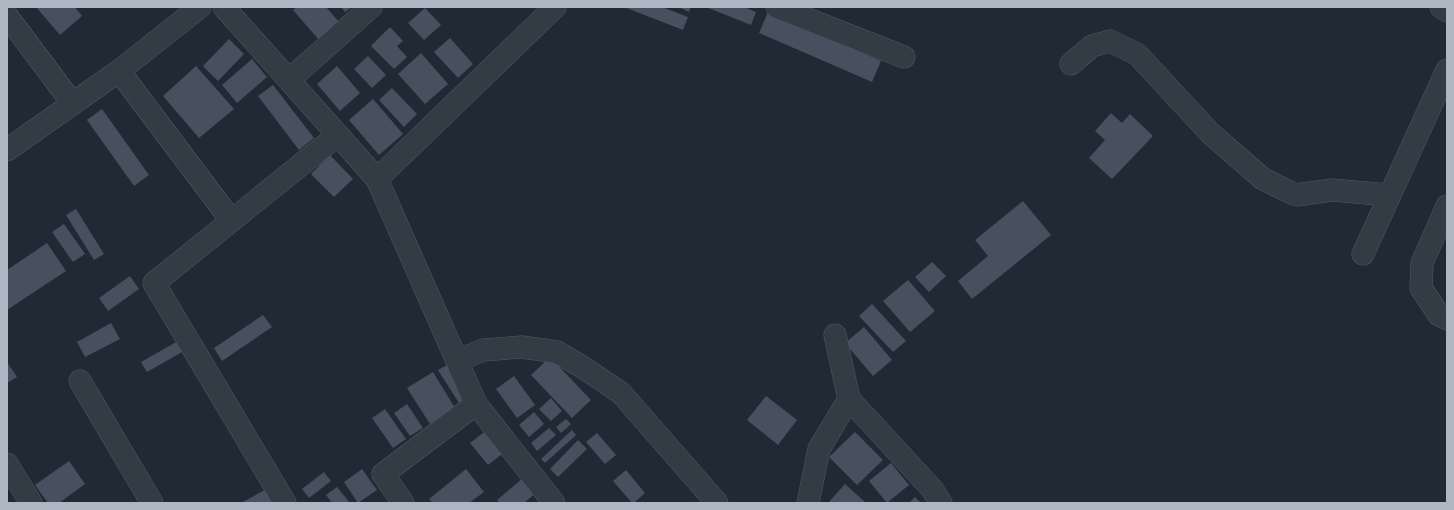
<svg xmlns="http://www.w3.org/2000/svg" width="1454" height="510" font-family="Jost,sans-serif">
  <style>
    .building { fill: #46505e }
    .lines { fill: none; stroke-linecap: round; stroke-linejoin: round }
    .minor-casing { stroke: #515963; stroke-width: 23 }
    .minor { stroke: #333b45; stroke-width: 22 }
  </style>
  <rect width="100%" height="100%" fill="#202934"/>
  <g class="building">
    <polygon points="36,7 75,7 82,16 60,35"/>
    <polygon points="297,7 326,7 340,23 319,40 293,10"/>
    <polygon points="341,7 352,7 345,12"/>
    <polygon points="624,7 662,7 688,17 683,30"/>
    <polygon points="678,7 691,7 689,12"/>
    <polygon points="706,7 744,7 756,12 751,25"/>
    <polygon points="425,8 441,25 424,40 408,23"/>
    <polygon points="768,12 881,61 872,82 759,33"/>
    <polygon points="390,27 403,41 397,46 407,57 394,69 371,46"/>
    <polygon points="450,38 473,64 458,78 434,52"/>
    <polygon points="229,39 244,54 218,81 203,66"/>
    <polygon points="421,53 448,84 425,104 398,74"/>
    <polygon points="368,56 386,75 372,88 354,69"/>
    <polygon points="252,59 267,77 237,103 222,85"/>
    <polygon points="196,66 234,109 199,138 163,96"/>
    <polygon points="337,66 360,93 340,111 317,84"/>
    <polygon points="273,85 314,138 299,150 258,96"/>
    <polygon points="392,88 417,114 404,127 379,100"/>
    <polygon points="373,99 403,134 379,155 349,120"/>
    <polygon points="102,109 149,175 134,186 87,120"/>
    <polygon points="1111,113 1122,123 1130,114 1153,136 1112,179 1089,158 1105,140 1095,131"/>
    <polygon points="330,155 353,179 334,197 311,174"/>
    <polygon points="1023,201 1051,235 972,299 958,281 988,256 975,240"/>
    <polygon points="76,209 104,254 94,260 66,215"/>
    <polygon points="64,224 85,254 73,262 52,232"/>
    <polygon points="47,243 66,271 7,310 7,270"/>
    <polygon points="932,262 946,276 929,292 915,277"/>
    <polygon points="130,276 139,289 108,311 99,298"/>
    <polygon points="908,280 935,311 910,332 883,301"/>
    <polygon points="872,304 906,341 893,352 859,316"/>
    <polygon points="263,315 272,327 222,361 214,348"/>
    <polygon points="111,323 120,339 85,357 77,342"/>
    <polygon points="864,327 892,360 873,376 845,343"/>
    <polygon points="178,341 184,351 147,372 141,362"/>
    <polygon points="550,357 591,400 572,418 531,375"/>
    <polygon points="7,362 17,377 7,383"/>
    <polygon points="447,365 468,397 459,403 438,370"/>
    <polygon points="433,372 455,408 430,424 407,388"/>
    <polygon points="514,376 535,405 517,418 496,389"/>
    <polygon points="766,396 797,420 778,445 747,420"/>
    <polygon points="551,398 562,411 551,421 539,409"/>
    <polygon points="407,404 423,428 410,436 394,413"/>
    <polygon points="385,409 406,439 393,448 372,418"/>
    <polygon points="534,412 544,424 529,437 519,425"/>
    <polygon points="566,419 571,424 561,433 556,427"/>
    <polygon points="549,428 556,435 537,451 531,443"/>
    <polygon points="488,429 506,451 488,465 470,443"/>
    <polygon points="572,430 576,435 545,463 541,459"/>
    <polygon points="855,432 883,460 857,485 829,457"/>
    <polygon points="597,433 616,455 605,464 586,442"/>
    <polygon points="578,440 587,449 558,477 550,469"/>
    <polygon points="69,461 85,484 59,503 48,503 35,485"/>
    <polygon points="891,463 909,485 887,503 869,481"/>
    <polygon points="362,469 377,490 358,503 344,482"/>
    <polygon points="466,469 484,492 469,503 433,503 429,499"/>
    <polygon points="626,470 645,493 634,503 632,503 613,481"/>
    <polygon points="324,472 331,481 309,498 302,489"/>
    <polygon points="524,477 537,492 524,503 500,503 497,500"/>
    <polygon points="845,484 866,503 828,503"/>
    <polygon points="270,487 278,503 241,503"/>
    <polygon points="337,487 350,503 332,503 326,495"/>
    <polygon points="915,497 921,503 909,503"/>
  </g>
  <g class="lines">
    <defs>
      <g id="minor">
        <polyline points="200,7 119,71 231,220"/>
        <polyline points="224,7 377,179"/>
        <polyline points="777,7 904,57"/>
        <polyline points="1441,7 1447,11"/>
        <polyline points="7,16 73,104"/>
        <polyline points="1071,64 1092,46 1110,41 1137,54 1211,134 1263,179 1296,195 1332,190 1389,195"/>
        <polyline points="289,80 371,7"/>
        <polyline points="7,150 119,71"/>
        <polyline points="1447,206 1422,263 1421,288 1439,315 1447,319"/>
        <polyline points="1363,254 1447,70"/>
        <polyline points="835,335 849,399 932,489 941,503"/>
        <polyline points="457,361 483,350 522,347 557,352 584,368 621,393 717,503"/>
        <polyline points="80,381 152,503"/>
        <polyline points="7,464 31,503"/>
        <polyline points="285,503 154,283 338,135"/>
        <polyline points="403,503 383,474 476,404"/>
        <polyline points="554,503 476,404 377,179 555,7"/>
        <polyline points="808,503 819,449 849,399"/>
      </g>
    </defs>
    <use href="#minor" class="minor-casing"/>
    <use href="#minor" class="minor"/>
  </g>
  <rect width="1454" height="510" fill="none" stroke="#adb6c2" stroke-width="16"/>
</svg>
